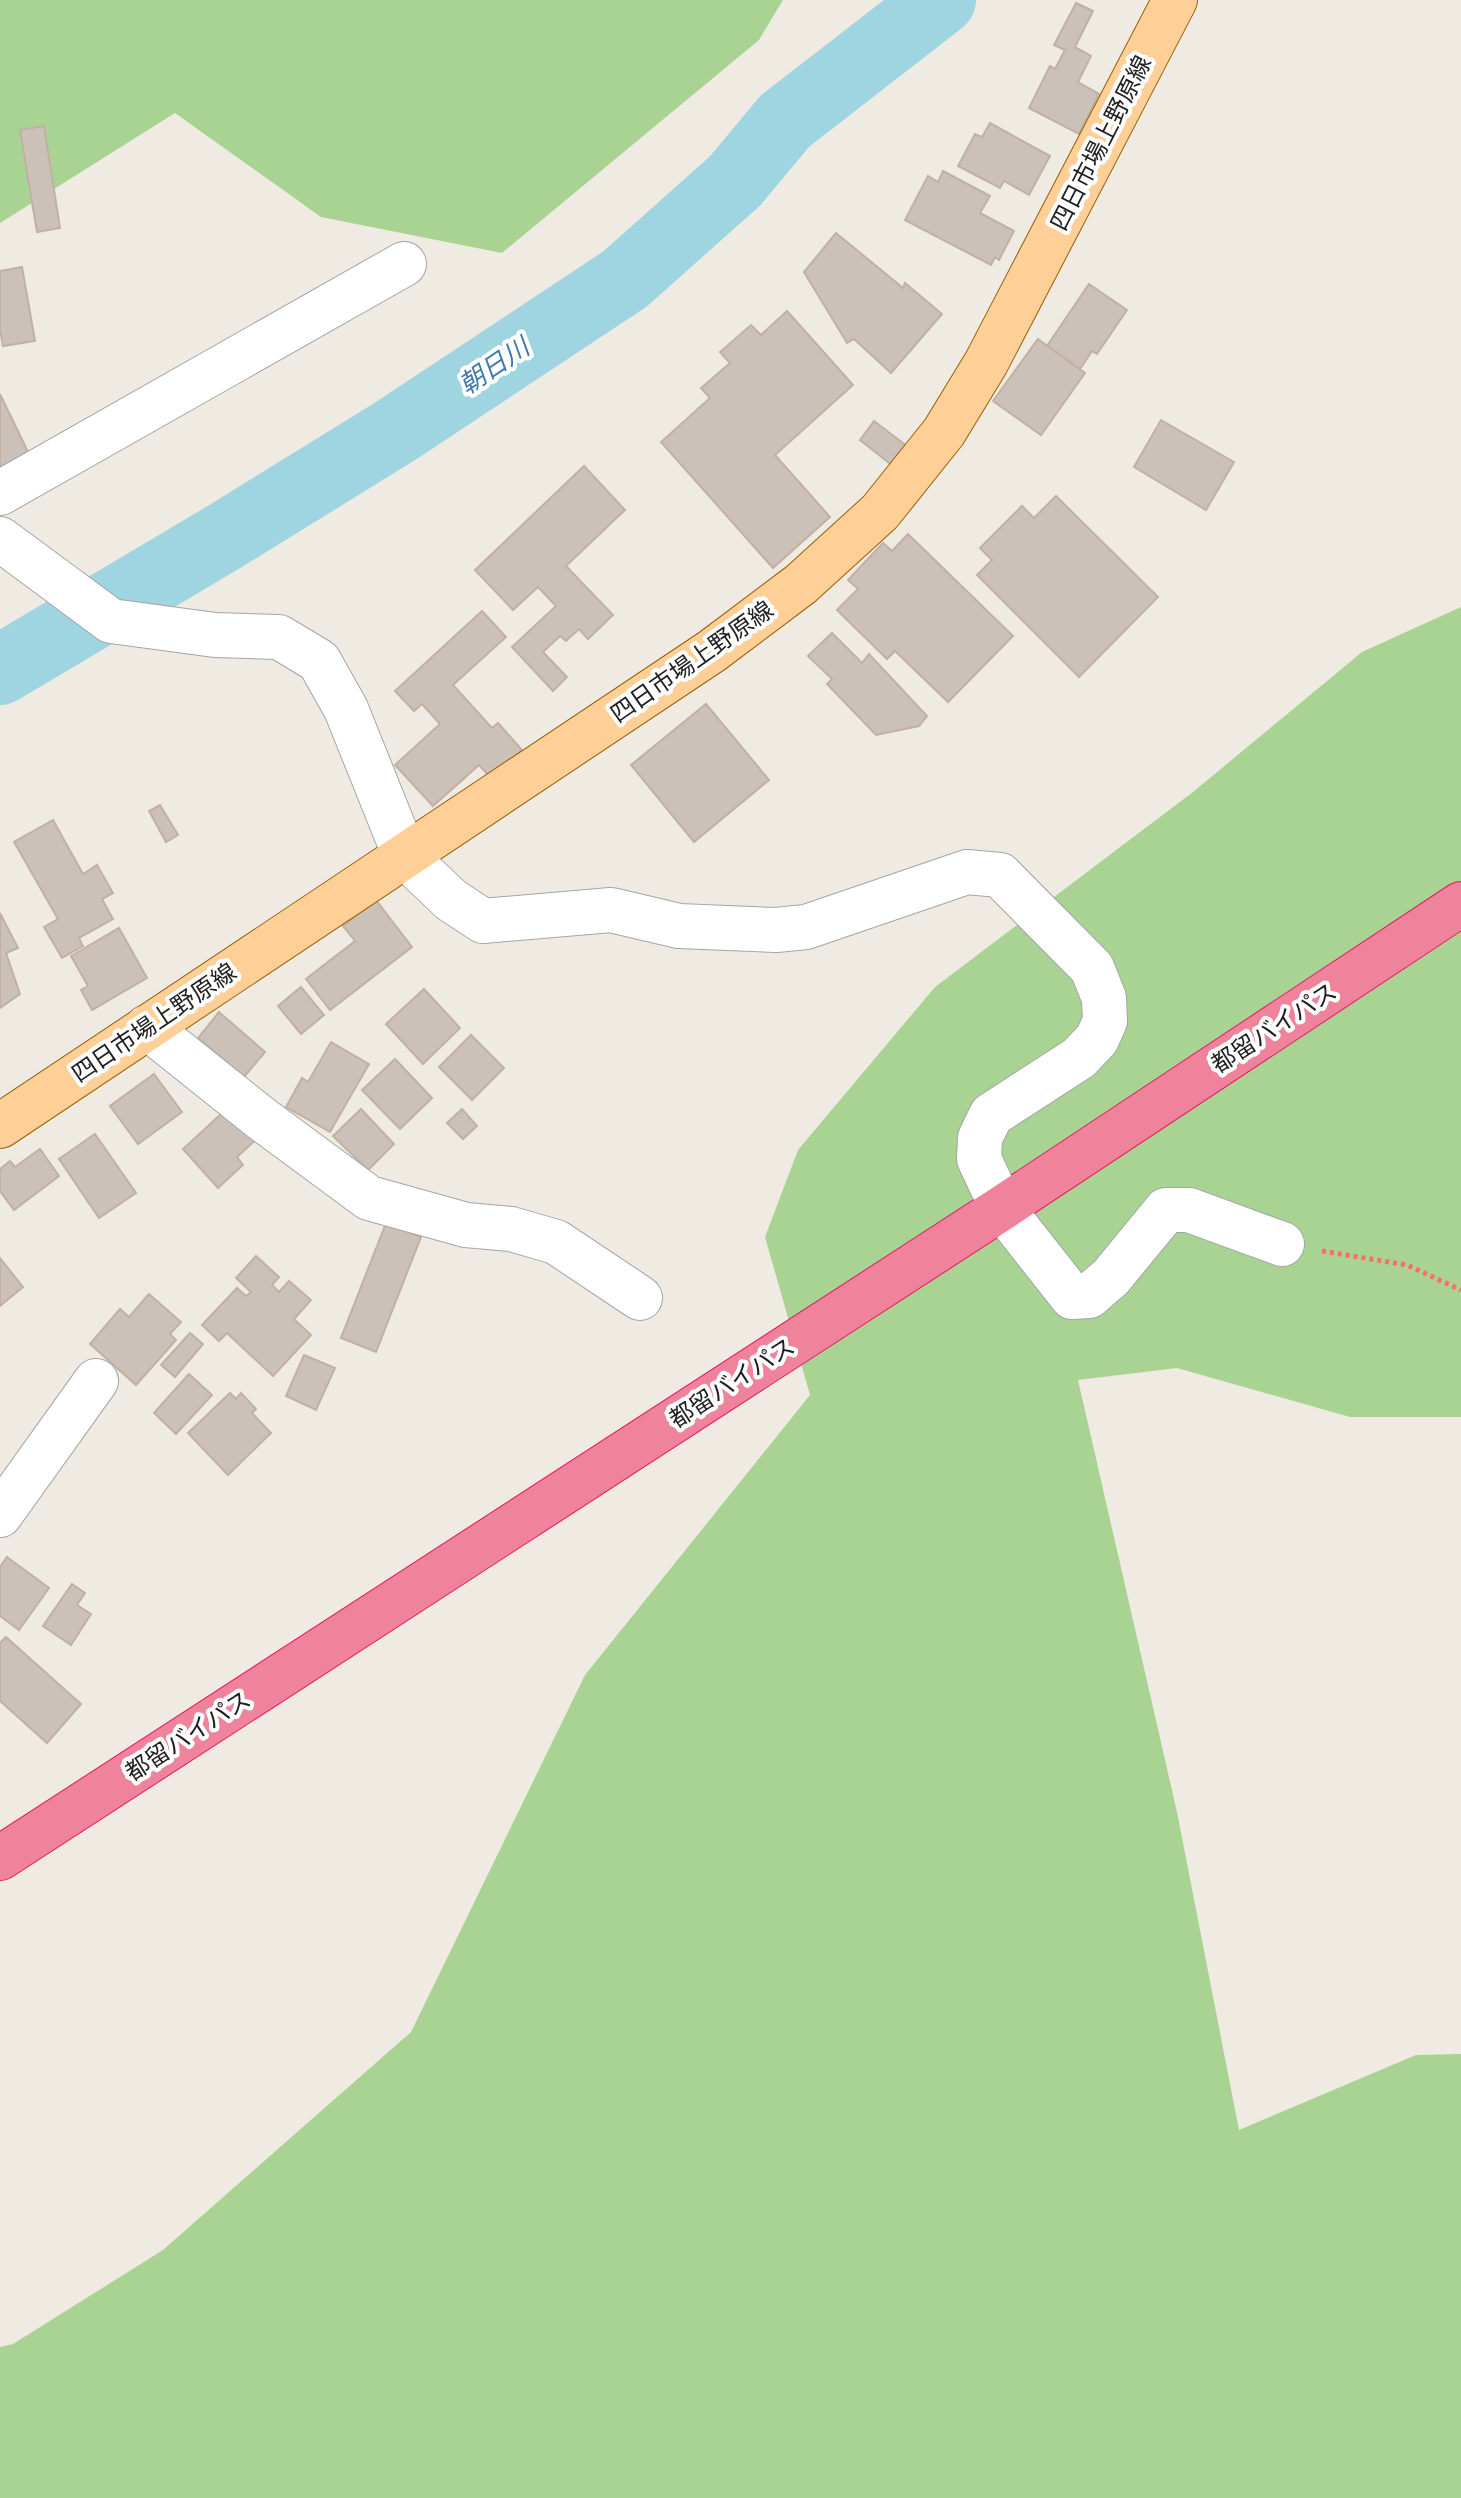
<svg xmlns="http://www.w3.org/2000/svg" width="1461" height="2498" font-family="'Archivo Narrow','Noto Sans JP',sans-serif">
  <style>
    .forest { fill: #a8d393 }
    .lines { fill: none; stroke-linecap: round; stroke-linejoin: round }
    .river { stroke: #9fd5e1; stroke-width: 70 }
    .building { fill: #ccc1b8; stroke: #c2b0a4; stroke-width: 2 }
    .minor-casing { stroke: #a5a5a5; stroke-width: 46 }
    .major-casing { stroke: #976000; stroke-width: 46 }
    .highway-casing { stroke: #e81565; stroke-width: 46 }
    .path { stroke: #ff6e64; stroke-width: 5; stroke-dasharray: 4 4; stroke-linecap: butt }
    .minor { stroke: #fff; stroke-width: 44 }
    .major { stroke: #ffcf98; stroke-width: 44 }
    .highway { stroke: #ee839b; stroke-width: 44 }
    .labels { text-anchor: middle; stroke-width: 8; stroke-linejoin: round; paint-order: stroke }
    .street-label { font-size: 24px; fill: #1e1e1e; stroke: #fff }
    .water-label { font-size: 26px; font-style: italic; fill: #407aad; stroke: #fff }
  </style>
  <rect width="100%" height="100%" fill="#f0ebe2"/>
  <g class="forest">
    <polygon points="0,0 783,0 759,40 502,253 321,217 175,113 0,223"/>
    <polygon points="1461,607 1461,1417 1350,1417 1177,1368 1078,1380 1177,1812 1239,2130 1416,2055 1461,2054 1461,2498 0,2498 0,2347 13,2344 163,2250 411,2032 585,1675 810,1395 765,1237 798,1150 935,987 1193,792 1362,652"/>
  </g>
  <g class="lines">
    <polyline class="river" points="0,670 224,537 394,432 625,279 735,181 785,121 941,0"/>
  </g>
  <g class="building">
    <polygon points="1076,3 1093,11 1075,47 1091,56 1078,82 1099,94 1079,134 1029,108 1050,66 1055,69 1065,50 1054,45"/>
    <polygon points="990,123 1050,156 1029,195 1004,181 1000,188 958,166 975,134 982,137"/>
    <polygon points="44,126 60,228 37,232 20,130"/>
    <polygon points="943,171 990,196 980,213 1014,231 999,260 995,257 991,265 905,220 928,176 938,182"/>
    <polygon points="836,233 903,288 905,283 942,314 891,373 854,339 847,343 804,272"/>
    <polygon points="22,267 35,341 3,346 0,330 0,271"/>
    <polygon points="1089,284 1127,310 1097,354 1092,351 1080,369 1047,346"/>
    <polygon points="787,311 853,385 775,455 830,517 773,568 661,442 710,398 701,388 730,363 720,352 751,325 761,335"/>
    <polygon points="1038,339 1085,373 1041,435 993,401"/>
    <polygon points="0,394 30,456 0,470"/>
    <polygon points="1161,420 1234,462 1206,510 1134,467"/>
    <polygon points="874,421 908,447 893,466 860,440"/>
    <polygon points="584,466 625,510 566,566 613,615 588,639 579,629 566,641 560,636 543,652 567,677 553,691 512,647 556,606 538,587 513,610 475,570"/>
    <polygon points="1056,496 1158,597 1079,677 977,575 992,560 980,548 1022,506 1034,518"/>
    <polygon points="908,534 1013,636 948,702 895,651 887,659 837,610 858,589 848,580 883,543 892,551"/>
    <polygon points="482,611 506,637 453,685 492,728 498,723 522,750 491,778 479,765 433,806 395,765 440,724 422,704 414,711 395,691"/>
    <polygon points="832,633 862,663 869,654 927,716 919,726 876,735 827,684 832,679 808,656"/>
    <polygon points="706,704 769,780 694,842 631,765"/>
    <polygon points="160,805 178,835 166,842 149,811"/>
    <polygon points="53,820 83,874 97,865 113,893 102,899 113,919 79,938 83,946 62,958 44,927 58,919 14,842"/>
    <polygon points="376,900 412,947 330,1010 306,979 355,941 343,926"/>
    <polygon points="0,913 18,948 6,953 20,994 0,1008"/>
    <polygon points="119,928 147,978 92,1010 81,990 88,986 71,956"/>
    <polygon points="301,987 324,1015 301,1034 278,1006"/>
    <polygon points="424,989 460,1028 423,1064 386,1024"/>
    <polygon points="219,1012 265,1052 244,1077 198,1038"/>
    <polygon points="471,1035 504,1068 472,1100 439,1067"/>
    <polygon points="331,1042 369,1064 330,1132 286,1107 302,1078 308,1082"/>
    <polygon points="395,1059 432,1098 400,1129 362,1090"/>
    <polygon points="154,1074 182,1112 138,1144 110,1106"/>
    <polygon points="232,1104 261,1135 237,1157 243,1165 218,1188 183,1149"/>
    <polygon points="361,1109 394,1144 368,1170 333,1136"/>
    <polygon points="462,1109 477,1126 463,1139 447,1123"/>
    <polygon points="95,1134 136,1193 99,1218 59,1159"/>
    <polygon points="40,1149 59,1176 14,1210 0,1191 0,1169 10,1161 15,1167"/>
    <polygon points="386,1223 421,1237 376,1352 341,1338"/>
    <polygon points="256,1256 279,1277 272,1285 279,1292 289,1281 311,1300 294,1319 311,1335 273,1376 227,1333 219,1341 202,1325 237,1288 246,1296 251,1292 236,1278"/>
    <polygon points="0,1258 23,1287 0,1306"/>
    <polygon points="149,1294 181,1322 170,1334 176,1340 136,1385 90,1344 120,1309 129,1317"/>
    <polygon points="190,1333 203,1344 175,1377 161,1365"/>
    <polygon points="304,1355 335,1368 316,1410 286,1396"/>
    <polygon points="189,1374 212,1395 176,1434 154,1413"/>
    <polygon points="230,1393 236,1399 241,1393 256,1409 252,1413 271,1433 228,1475 188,1433"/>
    <polygon points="7,1557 49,1588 19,1630 0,1616 0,1567"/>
    <polygon points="72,1584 85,1593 77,1605 91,1614 71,1645 43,1626"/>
    <polygon points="6,1637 81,1704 47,1743 0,1701 0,1643"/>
  </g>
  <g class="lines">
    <defs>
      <g id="minor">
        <polyline points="0,493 404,264"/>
        <polyline points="0,539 111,621 215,635 279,637 319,661 346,709 405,856 451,900 483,921 611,910 679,926 776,930 806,927 967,872 1000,875 1092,968 1104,998 1105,1021 1097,1039 1079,1058 991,1115 980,1138 979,1159 1002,1208 1072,1297 1089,1296 1111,1277 1166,1210 1189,1210 1282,1244"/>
        <polyline points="147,1027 262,1119 369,1198 466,1225 511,1229 556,1242 640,1298"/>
        <polyline points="0,1515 96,1381"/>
      </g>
      <polyline id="major" points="0,1126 712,651 801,584 880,512 944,432 986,363 1175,0"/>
      <polyline id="highway" points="0,1858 1002,1208 1461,904"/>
    </defs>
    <use href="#minor" class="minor-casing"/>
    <use href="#major" class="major-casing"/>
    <use href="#highway" class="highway-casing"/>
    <polyline class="path" points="1322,1251 1407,1265 1461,1290"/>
    <use href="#minor" class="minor"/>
    <use href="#major" class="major"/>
    <use href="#highway" class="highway"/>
  </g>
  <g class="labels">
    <g class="street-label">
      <text transform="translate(1101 143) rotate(-63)" y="8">四日市場上野原線</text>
      <text transform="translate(692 662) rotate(-35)" y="8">四日市場上野原線</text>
      <text transform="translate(154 1023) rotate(-34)" y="8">四日市場上野原線</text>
      <text transform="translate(1274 1028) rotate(-33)" y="8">都留バイパス</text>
      <text transform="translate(732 1383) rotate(-33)" y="8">都留バイパス</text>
      <text transform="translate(188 1736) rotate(-33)" y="8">都留バイパス</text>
    </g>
    <g class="water-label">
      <text transform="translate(494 366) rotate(-34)" y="9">朝日川</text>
    </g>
  </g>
</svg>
